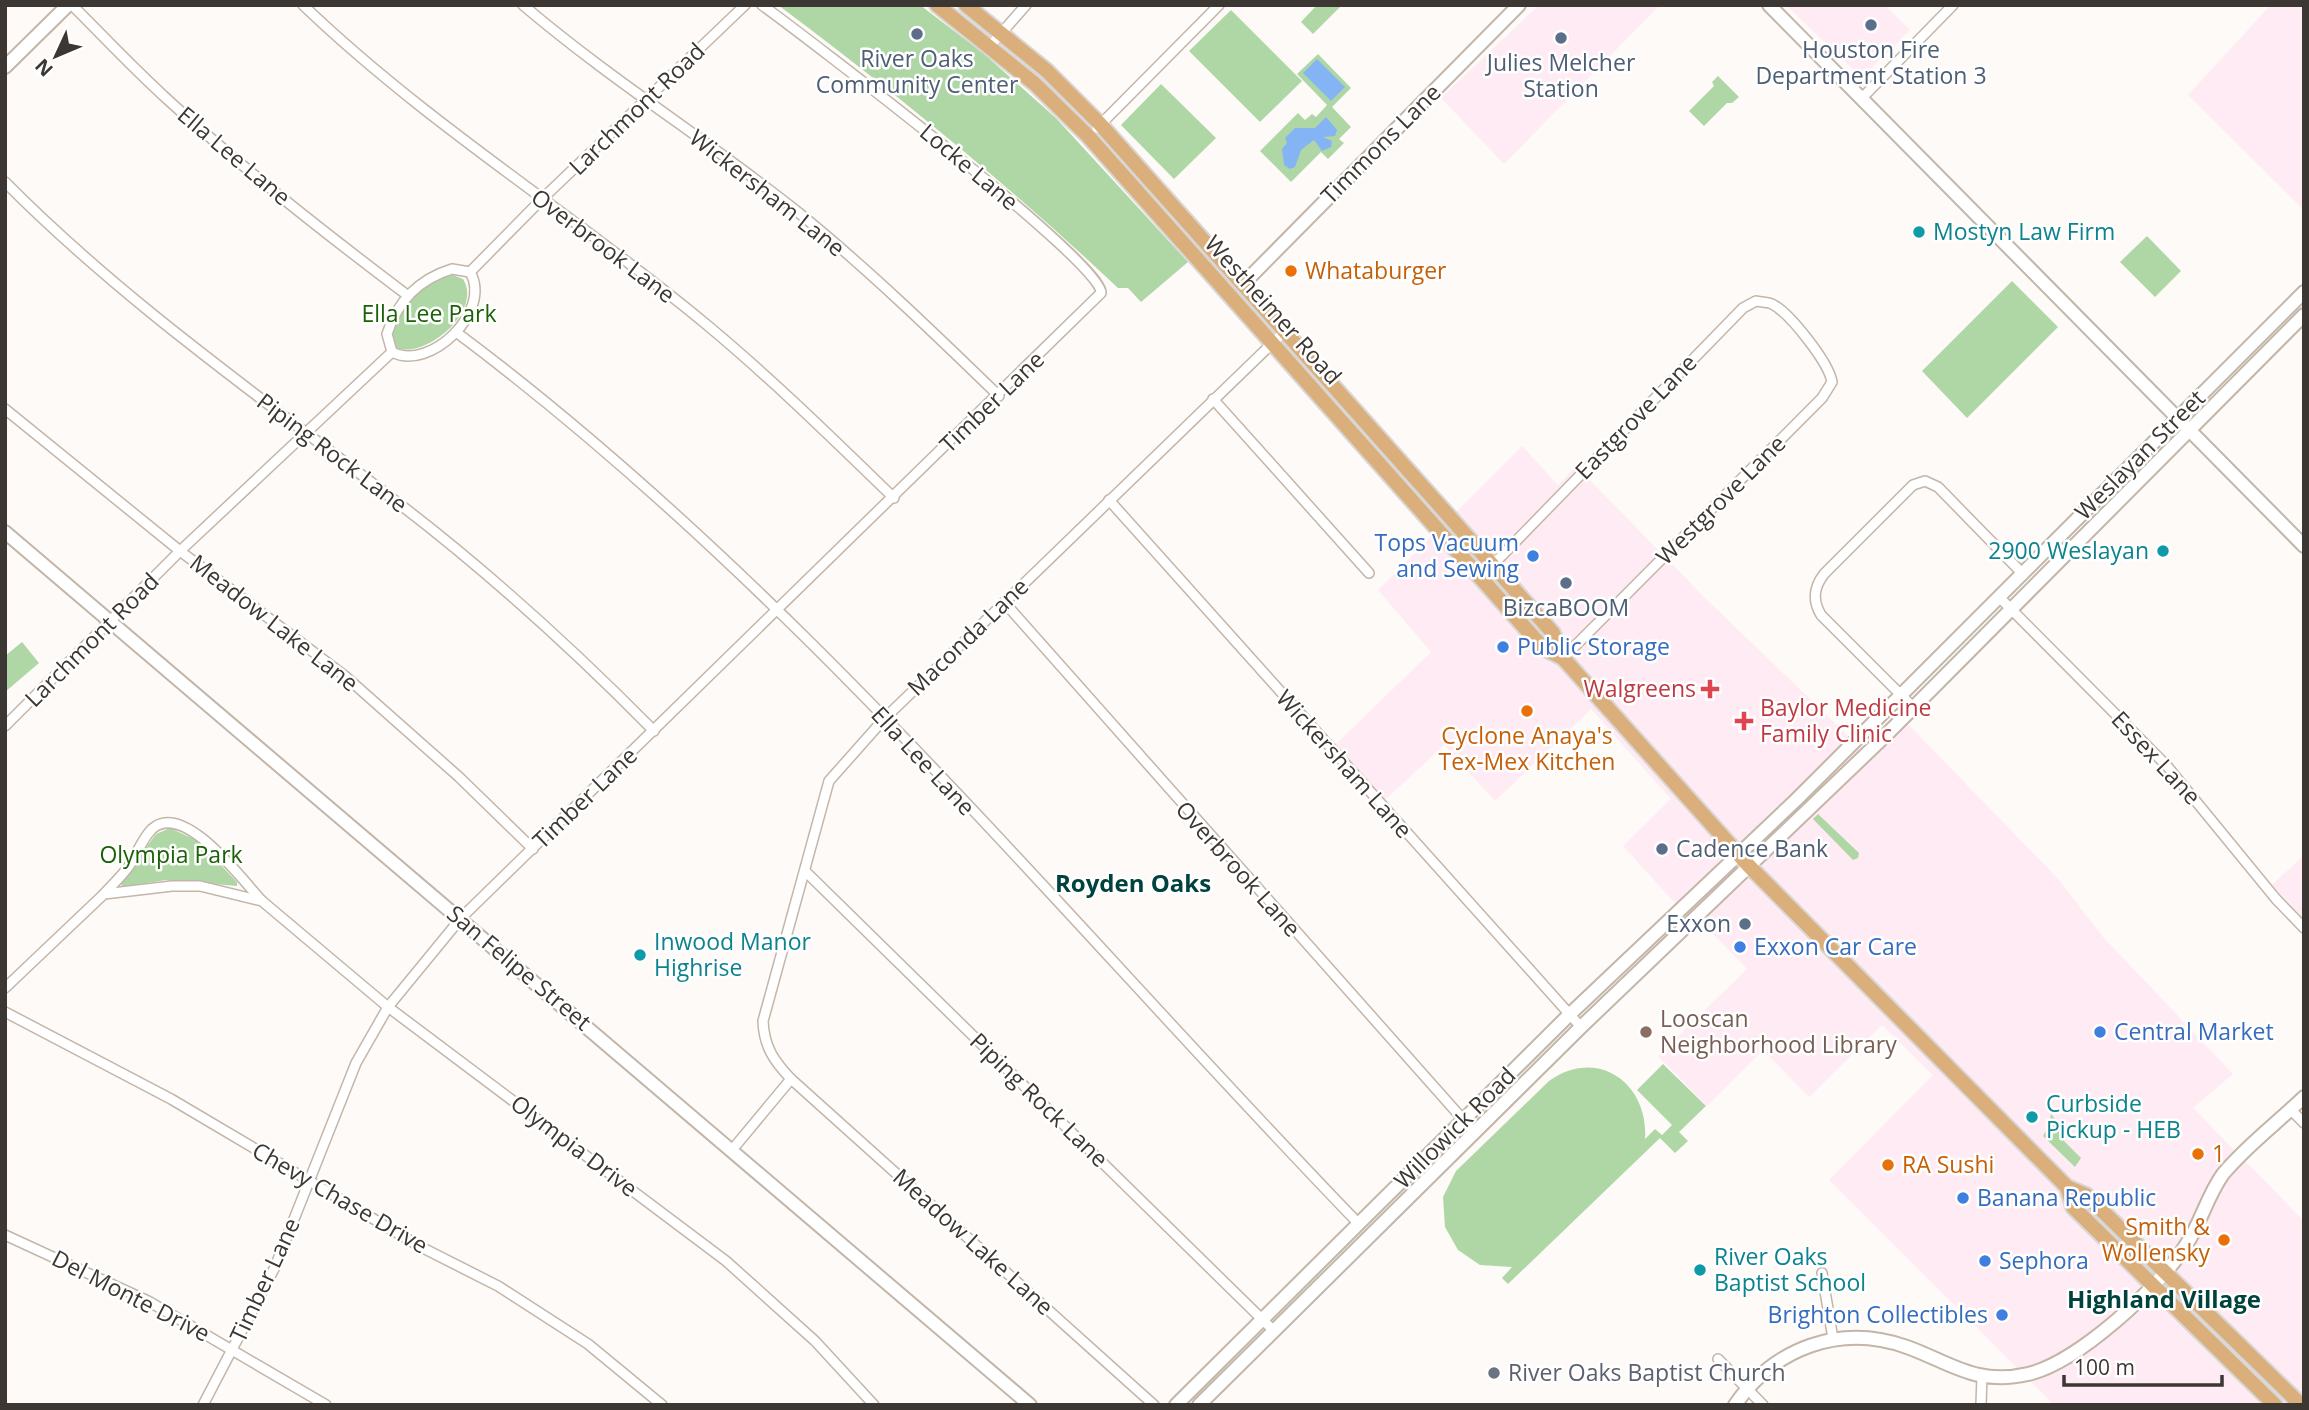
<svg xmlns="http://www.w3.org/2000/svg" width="2309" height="1410" font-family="'Open Sans',sans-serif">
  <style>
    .commercial { fill: #ffebf3 }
    .green { fill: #afd7a6 }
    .water { fill: #85b4f4 }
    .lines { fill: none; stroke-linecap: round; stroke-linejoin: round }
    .street-casing { stroke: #c3b6a9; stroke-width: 12 }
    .secondary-casing { stroke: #c3b6a9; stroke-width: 16 }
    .primary-casing { stroke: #d8d7d6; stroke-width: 18 }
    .street { stroke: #fff; stroke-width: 9 }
    .secondary { stroke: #fff; stroke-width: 12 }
    .primary { stroke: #daaf7c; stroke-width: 14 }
    .service-dot { fill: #5c6f8a; stroke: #fff; stroke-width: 2.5 }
    .culture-dot { fill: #0f9aa8; stroke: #fff; stroke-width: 2.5 }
    .food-dot { fill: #e8710a; stroke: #fff; stroke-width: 2.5 }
    .shop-dot { fill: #3f7fe0; stroke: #fff; stroke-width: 2.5 }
    .health-dot { fill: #e0444e; stroke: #fff; stroke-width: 2.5 }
    .education-dot { fill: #8d6e63; stroke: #fff; stroke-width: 2.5 }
    .worship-dot { fill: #6b7280; stroke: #fff; stroke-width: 2.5 }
    .labels { text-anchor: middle; stroke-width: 5; stroke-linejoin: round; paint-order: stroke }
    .service-label { font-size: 23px; fill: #4e5e75; stroke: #fff }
    .street-label { font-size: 23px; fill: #3c3732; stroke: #fff }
    .culture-label { font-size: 23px; fill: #0d838f; stroke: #fff; text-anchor: start }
    .food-label { font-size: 23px; fill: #c56008; stroke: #fff; text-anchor: start }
    .park-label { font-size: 23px; fill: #1b6106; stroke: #fff }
    .shop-label { font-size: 23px; fill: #366cbe; stroke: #fff; text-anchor: start }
    .health-label { font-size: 23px; fill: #be3a42; stroke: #fff; text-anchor: end }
    .education-label { font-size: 23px; fill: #785e54; stroke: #fff; text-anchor: start }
    .worship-label { font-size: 23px; fill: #5b616d; stroke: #fff; text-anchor: start }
    .neighbourhood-label { font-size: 24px; font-weight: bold; fill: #00423d; stroke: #fff }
  </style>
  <rect width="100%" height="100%" fill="#fdfaf8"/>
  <g class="commercial">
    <polygon points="1539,5 1660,5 1504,164 1441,98"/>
    <polygon points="1786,5 1885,5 1910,30 1862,78"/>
    <polygon points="2271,5 2304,5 2304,210 2188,95"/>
    <polygon points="1522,446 1558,485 1576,466 1705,598 1870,757 1906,722 2059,880 2103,937 2233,1074 2193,1108 2304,1221 2304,1405 2054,1405 1829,1180 1933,1075 1882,1025 1809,1097 1763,1050 1707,1106 1658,1056 1747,969 1700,920 1695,925 1623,846 1671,799 1591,709 1495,801 1444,745 1384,801 1335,745 1431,652 1378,590"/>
    <polygon points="2304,855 2304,919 2272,885"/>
  </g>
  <g class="green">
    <path d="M778,5h142l63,48 73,65 132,144 -47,40 -13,-14h-10c-108,-102 -221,-194 -340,-283z"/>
    <polygon points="1317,5 1340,7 1313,34 1301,22"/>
    <polygon points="1231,10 1302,81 1260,122 1189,51"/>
    <polygon points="1318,54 1351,88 1332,107 1351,127 1339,139 1344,143 1328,159 1321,152 1291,182 1260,151 1298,113 1305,120 1312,114 1316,117 1327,105 1297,74"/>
    <polygon points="1718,76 1739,97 1732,103 1727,103 1704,126 1689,111 1714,86 1712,82"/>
    <polygon points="1161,84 1216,138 1174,179 1121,125"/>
    <polygon points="2147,236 2181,271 2155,297 2120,262"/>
    <path d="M453,275l10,4c20,31 -36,80 -67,69l-4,-13c9,-29 29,-54 61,-60z"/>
    <polygon points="2012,281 2058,327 1967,418 1922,371"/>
    <polygon points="22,642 39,663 5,692 5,656"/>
    <polygon points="1818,814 1859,853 1858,858 1853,860 1813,819"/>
    <polygon points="170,828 198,841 237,882 237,886 166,880 122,887 121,882 156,834"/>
    <path d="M1663,1064l43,42 -27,26 9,9 -13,12 -15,-15 -152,146 -6,-6 10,-11 -32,-2 -22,-15 -13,-23 -2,-30 13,-26 93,-90c49,-35 100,3 96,58l10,-10 7,6 10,-10 -35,-35z"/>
    <polygon points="2051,1114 2068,1136 2064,1141 2081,1158 2075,1167 2043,1136 2049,1126"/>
  </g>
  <g class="water">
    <polygon points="1317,59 1345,87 1331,101 1303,73"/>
    <polygon points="1326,117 1337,130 1335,136 1323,137 1332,141 1331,147 1322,151 1314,140 1301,150 1295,167 1290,169 1284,165 1282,149 1287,143 1285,138 1295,128 1315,128"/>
  </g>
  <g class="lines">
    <defs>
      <g id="street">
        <path d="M72,5c32,32 62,64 95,94 76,70 158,134 240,196"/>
        <path d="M303,5c125,120 272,210 404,320 65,54 126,114 187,173"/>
        <path d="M523,5c88,75 186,136 276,208 70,57 135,120 200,183"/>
        <polyline points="990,46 1026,5"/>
        <polyline points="1861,99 1953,5"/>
        <polyline points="1097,128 1219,5"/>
        <path d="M5,182c117,118 253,213 384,314 94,71 182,151 265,235"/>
        <path d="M452,269l18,3c23,39 -40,100 -78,80l-5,-18c10,-32 32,-55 65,-65z"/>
        <polyline points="470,272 541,200 745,5"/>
        <path d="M456,332c340,254 609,588 902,891"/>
        <polyline points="1213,399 1369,573"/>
        <polyline points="5,409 180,551 345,676 459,777 533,849"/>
        <polyline points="1109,500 1581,1027"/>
        <path d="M1481,577l262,-269 13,-7c4,1 11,1 16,3 18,9 57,59 60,78l-10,16 -259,260"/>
        <polyline points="1999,597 2167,766 2276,899 2304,928"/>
        <polyline points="1004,602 1475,1133"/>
        <path d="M1913,707l-92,-92c-9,-15 -7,-28 3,-41l89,-89 12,-4 13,6 84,86"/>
        <polyline points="5,726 180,551 392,352"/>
        <polyline points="805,871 1272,1329"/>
        <path d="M104,894c8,-9 18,-18 25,-28 8,-12 13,-27 23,-37 32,-29 91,52 110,72"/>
        <polyline points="5,988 104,894 172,886 200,886 262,901 388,1007 726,1261 815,1341 874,1405"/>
        <polyline points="5,1012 171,1099 421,1247 498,1286 588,1344 662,1405"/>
        <polyline points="2291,1110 2304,1123"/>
        <polyline points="732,1150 791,1079"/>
        <polyline points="5,1235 148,1301 326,1405"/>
        <polyline points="1822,1273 1833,1339"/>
        <polyline points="1718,1359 1763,1405"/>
        <path d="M203,1405l72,-138 81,-204 32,-56 73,-89 640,-625c4,-29 -298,-258 -339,-288"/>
        <path d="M1154,1405l-363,-326c-17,-18 -27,-32 -28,-58l66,-240 55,-62 401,-388"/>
        <polyline points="1981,1405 1982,1376"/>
      </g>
      <g id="secondary">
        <polyline points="1769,5 2304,546"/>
        <polyline points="5,67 68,5"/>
        <polyline points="1243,284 1519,5"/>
        <polyline points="5,532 1030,1405"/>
        <polyline points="1176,1405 1569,1015 1796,800 2304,292"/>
        <polyline points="1199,1405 1581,1027 1884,737 2304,315"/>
        <path d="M1735,1405c39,-57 105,-82 172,-58 44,16 69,39 121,27 49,-11 132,-87 158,-129 15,-22 21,-49 37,-71 23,-28 54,-51 81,-77"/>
      </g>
      <g id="primary">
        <polyline points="937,5 1035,84 1088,136 1543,648 1563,658"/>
        <polyline points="966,5 1047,71 1100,124 1553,633 1563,658 1749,866 2067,1187 2086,1195 2301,1405"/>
        <polyline points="2067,1187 2073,1207 2275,1405"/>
      </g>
    </defs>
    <use href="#street" class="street-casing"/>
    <use href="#secondary" class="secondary-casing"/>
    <use href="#primary" class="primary-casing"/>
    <use href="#street" class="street"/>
    <use href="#secondary" class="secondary"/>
    <use href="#primary" class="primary"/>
  </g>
  <g class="service-dot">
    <circle cx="1871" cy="25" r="7"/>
    <circle cx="917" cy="34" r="7"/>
    <circle cx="1561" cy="38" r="7"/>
    <circle cx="1566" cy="583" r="7"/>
    <circle cx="1662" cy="849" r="7"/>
    <circle cx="1745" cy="924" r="7"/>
  </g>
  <g class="culture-dot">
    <circle cx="1919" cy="232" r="7"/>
    <circle cx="2163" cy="551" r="7"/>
    <circle cx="640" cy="955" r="7"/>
    <circle cx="2032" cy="1117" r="7"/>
    <circle cx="1700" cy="1270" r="7"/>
  </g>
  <g class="food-dot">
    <circle cx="1291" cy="271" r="7"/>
    <circle cx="1527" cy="711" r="7"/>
    <circle cx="2198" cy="1154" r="7"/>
    <circle cx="1888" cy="1165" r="7"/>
    <circle cx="2224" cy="1240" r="7"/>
  </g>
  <g class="shop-dot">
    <circle cx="1533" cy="556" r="7"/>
    <circle cx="1503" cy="647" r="7"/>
    <circle cx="1740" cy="947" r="7"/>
    <circle cx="2100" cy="1032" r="7"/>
    <circle cx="1963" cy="1198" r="7"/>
    <circle cx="1985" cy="1261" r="7"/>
    <circle cx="2002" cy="1315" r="7"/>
  </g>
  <g class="health-dot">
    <path d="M1706.5 678.5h7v7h7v7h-7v7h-7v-7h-7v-7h7z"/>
    <path d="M1740.5 710.5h7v7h7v7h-7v7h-7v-7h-7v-7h7z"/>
  </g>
  <circle class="education-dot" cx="1646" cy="1032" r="7"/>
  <circle class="worship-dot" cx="1494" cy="1373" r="7"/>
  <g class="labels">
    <g class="service-label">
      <text x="1871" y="58">Houston Fire<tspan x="1871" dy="26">Department Station 3</tspan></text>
      <text x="917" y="67">River Oaks<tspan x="917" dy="26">Community Center</tspan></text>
      <text x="1561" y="71">Julies Melcher<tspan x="1561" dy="26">Station</tspan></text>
      <text x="1566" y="616">BizcaBOOM</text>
      <text x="1676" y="857" text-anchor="start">Cadence Bank</text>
      <text x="1731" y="932" text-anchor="end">Exxon</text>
    </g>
    <g class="street-label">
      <text transform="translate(637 109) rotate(-44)" y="8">Larchmont Road</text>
      <text transform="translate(1381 144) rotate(-45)" y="8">Timmons Lane</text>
      <text transform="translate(234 156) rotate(40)" y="8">Ella Lee Lane</text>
      <text transform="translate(969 167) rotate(40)" y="8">Locke Lane</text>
      <text transform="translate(767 193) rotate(38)" y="8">Wickersham Lane</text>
      <text transform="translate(603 246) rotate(37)" y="8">Overbrook Lane</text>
      <text transform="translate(1273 310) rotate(48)" y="8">Westheimer Road</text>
      <text transform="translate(992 402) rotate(-44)" y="8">Timber Lane</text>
      <text transform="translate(1636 417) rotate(-46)" y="8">Eastgrove Lane</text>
      <text transform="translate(332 453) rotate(37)" y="8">Piping Rock Lane</text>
      <text transform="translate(2140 455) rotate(-45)" y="8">Weslayan Street</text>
      <text transform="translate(1721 500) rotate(-45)" y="8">Westgrove Lane</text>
      <text transform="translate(274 623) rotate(38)" y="8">Meadow Lake Lane</text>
      <text transform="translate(968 637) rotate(-44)" y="8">Maconda Lane</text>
      <text transform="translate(92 640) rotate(-45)" y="8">Larchmont Road</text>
      <text transform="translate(2156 758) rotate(47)" y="8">Essex Lane</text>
      <text transform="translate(923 761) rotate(47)" y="8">Ella Lee Lane</text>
      <text transform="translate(1344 764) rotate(48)" y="8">Wickersham Lane</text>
      <text transform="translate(585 798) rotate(-44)" y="8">Timber Lane</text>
      <text transform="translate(1238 869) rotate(48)" y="8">Overbrook Lane</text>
      <text transform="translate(519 968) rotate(40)" y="8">San Felipe Street</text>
      <text transform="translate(1039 1100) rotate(44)" y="8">Piping Rock Lane</text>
      <text transform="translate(1455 1128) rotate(-45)" y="8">Willowick Road</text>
      <text transform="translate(574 1146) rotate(37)" y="8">Olympia Drive</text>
      <text transform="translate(340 1198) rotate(30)" y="8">Chevy Chase Drive</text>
      <text transform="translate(973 1242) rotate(42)" y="8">Meadow Lake Lane</text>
      <text transform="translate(265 1280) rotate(-65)" y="8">Timber Lane</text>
      <text transform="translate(131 1296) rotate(27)" y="8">Del Monte Drive</text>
    </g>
    <g class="culture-label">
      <text x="1933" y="240">Mostyn Law Firm</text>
      <text x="2149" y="559" text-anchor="end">2900 Weslayan</text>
      <text x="654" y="950">Inwood Manor<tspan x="654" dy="26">Highrise</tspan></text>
      <text x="2046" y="1112">Curbside<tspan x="2046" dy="26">Pickup - HEB</tspan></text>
      <text x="1714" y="1265">River Oaks<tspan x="1714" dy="26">Baptist School</tspan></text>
    </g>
    <g class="food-label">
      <text x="1305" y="279">Whataburger</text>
      <text x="1527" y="744" text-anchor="middle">Cyclone Anaya's<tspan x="1527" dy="26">Tex-Mex Kitchen</tspan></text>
      <text x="2212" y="1162">1</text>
      <text x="1902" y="1173">RA Sushi</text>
      <text x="2210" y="1235" text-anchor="end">Smith &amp;<tspan x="2210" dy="26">Wollensky</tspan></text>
    </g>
    <g class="park-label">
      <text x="429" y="322">Ella Lee Park</text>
      <text x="171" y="863">Olympia Park</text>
    </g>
    <g class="shop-label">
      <text x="1519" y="551" text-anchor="end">Tops Vacuum<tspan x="1519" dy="26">and Sewing</tspan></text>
      <text x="1517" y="655">Public Storage</text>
      <text x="1754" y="955">Exxon Car Care</text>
      <text x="2114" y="1040">Central Market</text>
      <text x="1977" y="1206">Banana Republic</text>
      <text x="1999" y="1269">Sephora</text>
      <text x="1988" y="1323" text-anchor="end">Brighton Collectibles</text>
    </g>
    <g class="health-label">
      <text x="1696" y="697">Walgreens</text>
      <text x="1760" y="716" text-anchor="start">Baylor Medicine<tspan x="1760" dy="26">Family Clinic</tspan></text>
    </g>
    <g class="education-label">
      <text x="1660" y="1027">Looscan<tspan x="1660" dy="26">Neighborhood Library</tspan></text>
    </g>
    <g class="worship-label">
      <text x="1508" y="1381">River Oaks Baptist Church</text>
    </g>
    <g class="neighbourhood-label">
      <text x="1133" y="892">Royden Oaks</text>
      <text x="2164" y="1308">Highland Village</text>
    </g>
  </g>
  <rect width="2309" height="1410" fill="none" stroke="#3c3732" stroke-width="14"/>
  <g transform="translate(56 56) rotate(226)" stroke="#ffffff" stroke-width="5" paint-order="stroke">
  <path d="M0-5L12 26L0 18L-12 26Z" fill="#3c3732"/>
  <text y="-10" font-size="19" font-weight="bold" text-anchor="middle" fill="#3c3732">N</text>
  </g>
  <path d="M2064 1375v10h158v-10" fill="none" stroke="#3c3732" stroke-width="3.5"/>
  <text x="2074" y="1375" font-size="21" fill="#3c3732" stroke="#ffffff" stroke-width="5" paint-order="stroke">100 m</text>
</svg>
